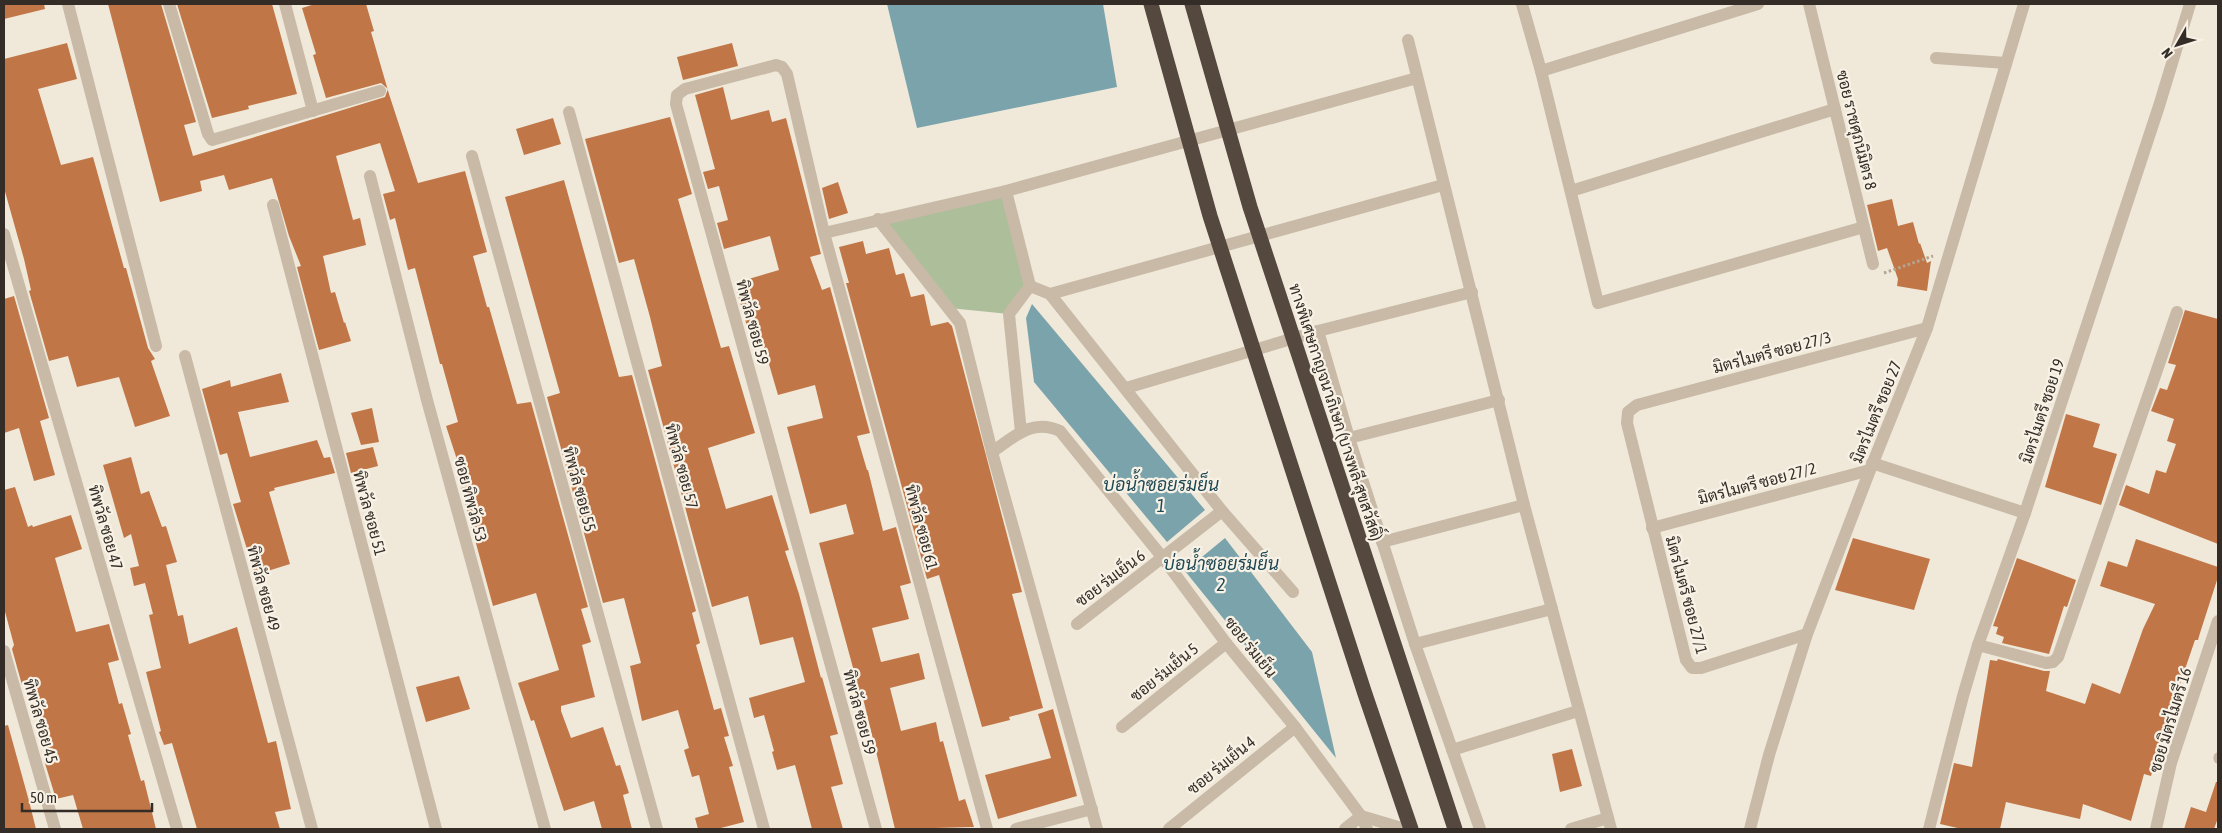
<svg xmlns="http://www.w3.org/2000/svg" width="2222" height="833" font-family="'Asap Condensed',Sarabun,sans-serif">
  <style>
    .green { fill: #adbe9b }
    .water { fill: #7aa3ac }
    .building { fill: #c17647 }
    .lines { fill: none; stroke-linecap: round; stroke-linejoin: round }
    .path { stroke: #b3a591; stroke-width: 3; stroke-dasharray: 2.5 2.5; stroke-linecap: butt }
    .service { stroke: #c8baa6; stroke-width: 9 }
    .minor { stroke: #c8baa6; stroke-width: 12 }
    .motorway { stroke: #55483e; stroke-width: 15 }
    .labels { text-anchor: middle; stroke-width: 4.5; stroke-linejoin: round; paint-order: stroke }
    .street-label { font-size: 16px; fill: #342d27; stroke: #f8f2e6 }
    .water-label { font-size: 18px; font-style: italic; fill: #1e4854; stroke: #f8f2e6 }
  </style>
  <rect width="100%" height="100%" fill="#f0e9da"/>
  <polygon class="green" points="1006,191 1030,286 1009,314 949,308 878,219"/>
  <g class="water">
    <polygon points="887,4 1103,4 1117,87 917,128"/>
    <polygon points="1032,304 1205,510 1167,542 1034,382 1026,318"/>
    <polygon points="1225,538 1312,652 1336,758 1185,571"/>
  </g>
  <g class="building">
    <polygon points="4,4 44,4 45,9 4,19"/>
    <polygon points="108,4 161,4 196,122 184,125 193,156 385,97 388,89 381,83 326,98 313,55 316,54 302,8 315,4 366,4 374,31 371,32 389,94 418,183 465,171 487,252 473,256 487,307 489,307 517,404 531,402 588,607 581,609 591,642 582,645 595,697 561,706 561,711 571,738 603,727 616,766 620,765 629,793 623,795 632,829 602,829 594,801 564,811 534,720 531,721 518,683 559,670 536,593 493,606 461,488 466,487 446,426 458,422 442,364 440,364 415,268 408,270 395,218 390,220 383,194 395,191 380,143 336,156 353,220 360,218 366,245 323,256 331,293 335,292 344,323 345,322 351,341 319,350 297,267 301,266 289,236 272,178 229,190 224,175 200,181 202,191 160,202"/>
    <polygon points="177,4 272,4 297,94 248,106 249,109 212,118"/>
    <polygon points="67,43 77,79 38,89 61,165 93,157 124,268 126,268 148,348 155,359 151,361 170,416 135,427 119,377 77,387 68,356 49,361 29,291 31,290 24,259 4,188 4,59"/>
    <polygon points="732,43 738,66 683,80 677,57"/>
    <polygon points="723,87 731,120 769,110 772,122 786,118 821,254 810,257 822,290 830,287 870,433 857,436 867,470 868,470 883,531 896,527 911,583 900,586 909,619 872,628 881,662 919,653 925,679 890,688 901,731 936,722 940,742 943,741 959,801 965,799 974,827 895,829 862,694 860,694 852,664 819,543 854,534 846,504 810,514 787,427 823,418 815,385 778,395 757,323 747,326 737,292 748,288 745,280 779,270 770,236 724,249 717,223 728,220 719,186 708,189 703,172 715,169 695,95"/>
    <polygon points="670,117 692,194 678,199 721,348 729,346 755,433 708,448 726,509 772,495 789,550 785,551 799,594 821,678 822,677 838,734 830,736 843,784 831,787 843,829 812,829 795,765 777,770 772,752 774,751 764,715 754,718 749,698 805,682 793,637 760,645 748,596 712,607 648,370 662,366 650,317 634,259 619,263 585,139"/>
    <polygon points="553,118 561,144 524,155 516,129"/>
    <polygon points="564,180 619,377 632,375 696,611 692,613 700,643 696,645 714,710 721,708 729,736 724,737 733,766 729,767 744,822 717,829 698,829 695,818 709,814 699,775 692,777 684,750 689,748 678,710 642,721 630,666 641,663 624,598 603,603 547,397 560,393 505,197"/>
    <polygon points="838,182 848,213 829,219 822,188"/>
    <polygon points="1892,199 1898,226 1913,222 1919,244 1920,243 1927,263 1931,261 1927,291 1897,286 1898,279 1887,248 1878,251 1867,205"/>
    <polygon points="863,241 866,254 889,248 896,275 904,273 911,297 924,294 931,326 948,322 952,326 1022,592 1012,594 1043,708 1009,717 1010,720 982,727 939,575 927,579 846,283 849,283 839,247"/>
    <polygon points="14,296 49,418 40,421 55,475 34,481 19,428 4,433 4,299"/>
    <polygon points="2185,310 2218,319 2218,544 2119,505 2126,485 2149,494 2156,470 2166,473 2176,444 2167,441 2174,419 2151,411 2160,388 2167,390 2176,365 2168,363"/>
    <polygon points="281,373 289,402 238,412 250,457 317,440 324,458 330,457 335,473 274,488 275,490 269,492 290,564 255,575 233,504 241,502 227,453 220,455 202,389 230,380 231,387"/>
    <polygon points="372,408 379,442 361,445 351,413"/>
    <polygon points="2066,414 2100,424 2093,447 2117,454 2101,505 2045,487"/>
    <polygon points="373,447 378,466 351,473 346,453"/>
    <polygon points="131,457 141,494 149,491 162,527 166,526 177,562 166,565 178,616 183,615 189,644 237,627 268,743 276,741 291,809 275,812 280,829 197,829 172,743 164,745 159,732 161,731 146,672 161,668 149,615 153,614 145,583 134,586 130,568 139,566 131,534 124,538 103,465"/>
    <polygon points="15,487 28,527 32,525 33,527 71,515 82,549 55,558 76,632 109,624 119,660 108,663 119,704 122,703 131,734 128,735 141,781 144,780 156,829 83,829 73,795 56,799 44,760 50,758 30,683 22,685 12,649 14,645 4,608 4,490"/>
    <polygon points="1853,538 1930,559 1914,610 1835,590"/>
    <polygon points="2136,539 2218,567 2218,577 2200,633 2198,640 2195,640 2171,710 2151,776 2144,774 2131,821 2083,804 2080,819 2006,802 2000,829 1962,829 1940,824 1954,763 1972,767 1990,660 1997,661 1998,659 2044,671 2050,671 2046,691 2085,704 2092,683 2120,694 2143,629 2155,604 2100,586 2108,561 2127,567"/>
    <polygon points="2017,558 2076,580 2067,607 2064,606 2049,654 2002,643 2004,637 1996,634 1998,627 1993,626"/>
    <polygon points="459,676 470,709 426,722 416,687"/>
    <polygon points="1053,709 1077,796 998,819 985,775 1051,758 1038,714"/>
    <polygon points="8,725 29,801 36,829 4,829 4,726"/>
    <polygon points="1572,749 1582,786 1560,792 1552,754"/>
    <polygon points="2216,782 2218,782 2218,818 2214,829 2184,829 2191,807 2206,812"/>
  </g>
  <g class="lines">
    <polyline class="path" points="1884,273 1933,256"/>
    <polyline class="service" points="2218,759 2218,757"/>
    <g class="minor">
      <polyline points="68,4 156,346"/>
      <polyline points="169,4 208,134 212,140 380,91"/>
      <polyline points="285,4 313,111"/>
      <polyline points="1522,4 1541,71 1598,303 1864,227"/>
      <polyline points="1809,4 1873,264"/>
      <polyline points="1408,40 1524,505 1611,829"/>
      <polyline points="1936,58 2006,63"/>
      <polyline points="1541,71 1758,4"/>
      <polyline points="569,112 764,829"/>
      <polyline points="472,156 657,829"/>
      <polyline points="370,176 427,400 545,829"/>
      <polyline points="1006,191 1030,286 1009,314 1021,432"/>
      <polyline points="1571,191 1835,109"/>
      <polyline points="273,205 436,829"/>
      <polyline points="878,219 960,323 992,452 1097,829"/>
      <polyline points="824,233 1006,191 1417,78"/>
      <polyline points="4,234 177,829"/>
      <polyline points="1030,286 1050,294 1222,511 1293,592"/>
      <polyline points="1050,294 1443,185"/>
      <polyline points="1318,331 1349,438"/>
      <polyline points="185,356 312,829"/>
      <polyline points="1126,388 1318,331 1472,292"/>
      <path d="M992,452c22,-15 40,-34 68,-21l103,127 63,85 69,84 66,89 6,13"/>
      <polyline points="1872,463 2025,513"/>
      <polyline points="1652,528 1870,470"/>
      <polyline points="1382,542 1524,505"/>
      <polyline points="1077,624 1222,511"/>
      <polyline points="1807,634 1701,668 1692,668 1686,660 1627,423 1628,412 1637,405 1927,328"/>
      <polyline points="1415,644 1552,609"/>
      <polyline points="1978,645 2046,663 2053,662 2058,657 2177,312"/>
      <polyline points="4,651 55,829"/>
      <polyline points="1122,727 1226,643"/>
      <polyline points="1452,750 1578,711"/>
      <polyline points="1361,816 1405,829"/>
      <polyline points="876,829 676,104 677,95 685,89 776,65 782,67 787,74 824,233 987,829"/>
      <polyline points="1016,829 1092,809"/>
      <polyline points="1169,829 1295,727"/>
      <polyline points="1345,829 1361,816"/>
      <polyline points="1480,829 1415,644 1349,438 1499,400"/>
      <polyline points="1571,829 1608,818"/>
      <polyline points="1750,829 1769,755 1807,634 1870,470 1927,328 2024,4"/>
      <polyline points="1929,829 1963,696 1978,645 2025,513 2159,106 2190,4"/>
      <polyline points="2156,829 2171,763 2218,621"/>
    </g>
    <g class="motorway">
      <polyline points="1151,4 1210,216 1365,694 1411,829"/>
      <polyline points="1192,4 1250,207 1455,829"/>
    </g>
  </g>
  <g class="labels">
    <g class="street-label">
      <text transform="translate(1857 130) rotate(76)" y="6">ซอย ราชศุภนิมิตร 8</text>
      <text transform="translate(753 322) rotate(75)" y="6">ทิพวัล ซอย 59</text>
      <text transform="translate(1772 352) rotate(-15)" y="6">มิตรไมตรี ซอย 27/3</text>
      <text transform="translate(2042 411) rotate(-72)" y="6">มิตรไมตรี ซอย 19</text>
      <text transform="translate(1336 412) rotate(72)" y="6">ทางพิเศษกาญจนาภิเษก (บางพลี-สุขสวัสดิ์)</text>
      <text transform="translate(1876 412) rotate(-68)" y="6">มิตรไมตรี ซอย 27</text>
      <text transform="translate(682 466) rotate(75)" y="6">ทิพวัล ซอย 57</text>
      <text transform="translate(1757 483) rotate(-15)" y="6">มิตรไมตรี ซอย 27/2</text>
      <text transform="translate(580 489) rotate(75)" y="6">ทิพวัล ซอย 55</text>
      <text transform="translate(471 499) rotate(75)" y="6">ซอย ทิพวัล 53</text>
      <text transform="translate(370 513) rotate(75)" y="6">ทิพวัล ซอย 51</text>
      <text transform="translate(106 527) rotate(74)" y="6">ทิพวัล ซอย 47</text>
      <text transform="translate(922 527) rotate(75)" y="6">ทิพวัล ซอย 61</text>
      <text transform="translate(1110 578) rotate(-37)" y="6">ซอย ร่มเย็น 6</text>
      <text transform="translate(264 588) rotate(75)" y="6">ทิพวัล ซอย 49</text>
      <text transform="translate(1687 595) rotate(75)" y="6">มิตรไมตรี ซอย 27/1</text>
      <text transform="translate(1251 647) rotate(51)" y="6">ซอย ร่มเย็น</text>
      <text transform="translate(1164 672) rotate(-39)" y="6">ซอย ร่มเย็น 5</text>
      <text transform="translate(860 712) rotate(75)" y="6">ทิพวัล ซอย 59</text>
      <text transform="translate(2170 720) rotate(-73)" y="6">ซอย มิตรไมตรี 16</text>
      <text transform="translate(41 721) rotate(74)" y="6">ทิพวัล ซอย 45</text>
      <text transform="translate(1221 765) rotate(-39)" y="6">ซอย ร่มเย็น 4</text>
    </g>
    <g class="water-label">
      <text x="1161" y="491">บ่อน้ำซอยร่มย็น<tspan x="1161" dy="21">1</tspan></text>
      <text x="1221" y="570">บ่อน้ำซอยร่มย็น<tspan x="1221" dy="21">2</tspan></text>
    </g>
  </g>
  <rect width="2222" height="833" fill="none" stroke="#342d27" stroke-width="10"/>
  <g transform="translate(2177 45) rotate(231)" stroke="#f8f2e6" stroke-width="4" paint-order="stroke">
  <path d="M0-4L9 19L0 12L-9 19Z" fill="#342d27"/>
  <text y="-8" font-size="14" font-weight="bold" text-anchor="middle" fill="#342d27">N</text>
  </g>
  <path d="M22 803v8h130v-8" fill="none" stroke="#342d27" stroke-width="2.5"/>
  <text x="30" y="803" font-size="15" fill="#342d27" stroke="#f8f2e6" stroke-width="4" paint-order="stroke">50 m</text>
</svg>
